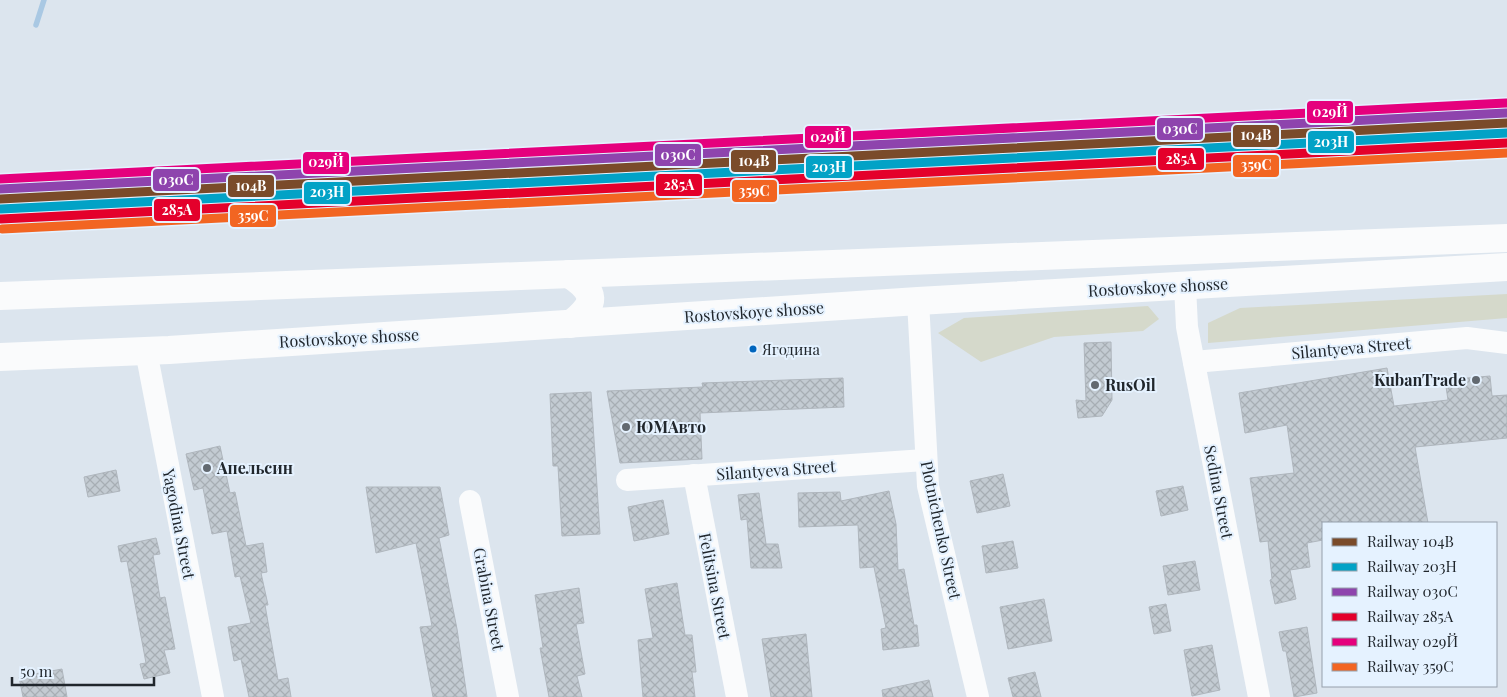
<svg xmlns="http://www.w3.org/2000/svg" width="1507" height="697" font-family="'Playfair Display',serif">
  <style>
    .green { fill: #d5d9cb }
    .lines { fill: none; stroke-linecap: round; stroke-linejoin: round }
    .stream { stroke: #a9c8e3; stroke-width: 5.5 }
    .building { fill: url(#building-cross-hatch); stroke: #afb6bd }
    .minor { stroke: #fafbfc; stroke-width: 22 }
    .highway { stroke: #fafbfc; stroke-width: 28 }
    .rail-1-casing { stroke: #e5f2ff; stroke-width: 12 }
    .rail-2-casing { stroke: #e5f2ff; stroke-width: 12 }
    .rail-3-casing { stroke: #e5f2ff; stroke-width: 12 }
    .rail-4-casing { stroke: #e5f2ff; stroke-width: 12 }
    .rail-5-casing { stroke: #e5f2ff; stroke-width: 12 }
    .rail-6-casing { stroke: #e5f2ff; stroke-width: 12 }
    .rail-1 { stroke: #7a4b2a; stroke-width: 9 }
    .rail-2 { stroke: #02a2c6; stroke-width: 9 }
    .rail-3 { stroke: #8e44ad; stroke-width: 9 }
    .rail-4 { stroke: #e4002b; stroke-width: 9 }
    .rail-5 { stroke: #e5007d; stroke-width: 9 }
    .rail-6 { stroke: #f26522; stroke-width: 9 }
    .bus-dot { fill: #0065bd; stroke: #e5f2ff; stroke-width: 2 }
    .poi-dot { fill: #626970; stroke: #e5f2ff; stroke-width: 2 }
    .labels { text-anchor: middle; stroke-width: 4; stroke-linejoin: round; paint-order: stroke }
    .bus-label { font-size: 15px; fill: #20262c; stroke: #e5f2ff; text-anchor: start }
    .street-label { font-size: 16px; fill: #20262c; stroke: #e5f2ff }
    .poi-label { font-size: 16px; font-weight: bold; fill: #20262c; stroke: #e5f2ff; text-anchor: start }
    .line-badge { stroke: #e5f2ff; stroke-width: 2 }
    .badge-label { font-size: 14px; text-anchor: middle; font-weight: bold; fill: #fff }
  </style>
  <defs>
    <pattern id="building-cross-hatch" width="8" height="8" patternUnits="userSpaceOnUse" patternTransform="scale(1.25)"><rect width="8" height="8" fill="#c3cbd2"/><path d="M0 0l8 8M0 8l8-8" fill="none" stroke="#a7aeb4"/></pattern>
  </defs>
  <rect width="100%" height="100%" fill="#dce5ee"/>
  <g class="green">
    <polygon points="1507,294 1507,318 1208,343 1208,323 1240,308"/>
    <polygon points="1148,306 1159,319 1143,331 1054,337 981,362 938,333 964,318"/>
  </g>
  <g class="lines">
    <polyline class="stream" points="36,25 44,0"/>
  </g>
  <g class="building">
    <polygon points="1111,342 1112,400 1102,416 1078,418 1076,400 1086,401 1084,343"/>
    <polygon points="1387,368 1394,406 1448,400 1445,380 1490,376 1492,396 1507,395 1507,438 1415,447 1428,523 1323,523 1323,540 1307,543 1310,567 1290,570 1296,599 1275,604 1270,580 1272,579 1268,541 1260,542 1250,478 1294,473 1287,425 1245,433 1239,393"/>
    <polygon points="843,378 844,407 700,413 702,459 620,463 607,391 703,387 702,383"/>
    <polygon points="591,392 600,534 562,536 558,466 553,466 550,394"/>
    <polygon points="220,446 230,493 235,492 246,546 263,543 267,572 261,573 268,605 265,605 278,680 288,678 291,697 249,697 241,659 234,661 228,627 251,623 240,576 235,577 227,531 212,534 203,488 194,490 186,454"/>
    <polygon points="116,470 120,491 88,497 84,477"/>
    <polygon points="1003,474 1010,506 977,513 970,481"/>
    <polygon points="1183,486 1188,510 1161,516 1156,491"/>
    <polygon points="366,487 440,487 449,535 439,538 457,629 467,697 433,697 420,627 432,626 416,543 376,553"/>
    <polygon points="889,491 896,524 898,570 904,569 914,625 917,625 919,646 883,650 881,629 886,628 874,567 860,568 858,525 799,527 798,493 840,492 841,501"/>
    <polygon points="759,493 766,544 778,544 782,568 751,568 747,519 741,520 738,495"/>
    <polygon points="663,500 669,534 634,541 628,507"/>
    <polygon points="156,538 160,554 153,555 160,598 165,597 175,649 164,650 170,673 144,679 140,664 146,663 127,561 121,562 118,546"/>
    <polygon points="1013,541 1018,568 986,573 982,546"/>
    <polygon points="1195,561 1200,590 1168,595 1163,566"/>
    <polygon points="677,583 685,635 692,635 696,672 692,672 695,697 643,697 638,640 653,638 645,589"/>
    <polygon points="579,588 584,623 576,624 585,674 577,676 582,697 549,697 540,648 543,648 535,595"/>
    <polygon points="1044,599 1052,641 1008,649 1000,607"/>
    <polygon points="1166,604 1171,631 1154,634 1149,607"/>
    <polygon points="1307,627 1317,693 1294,697 1286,651 1283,651 1279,632"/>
    <polygon points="806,634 812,697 771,697 762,639"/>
    <polygon points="1212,645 1220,690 1192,696 1184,650"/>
    <polygon points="62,669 67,697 23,697 19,677"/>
    <polygon points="1035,672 1041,697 1013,697 1008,678"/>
    <polygon points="929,680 933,697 883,697 882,690"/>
  </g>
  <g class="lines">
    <g class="minor">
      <polyline points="1185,286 1187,327 1259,697"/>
      <polyline points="918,301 928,486 978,697"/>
      <polyline points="146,351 213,697"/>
      <polyline points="1194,362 1467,338 1507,343"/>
      <polyline points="694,475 737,697"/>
      <polyline points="627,480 925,460"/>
      <polyline points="470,501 508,697"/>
    </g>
    <g class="highway">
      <path d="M569,274c28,18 28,30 2,50"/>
      <polyline points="0,296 1507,238"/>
      <polyline points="0,357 169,350 918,301 1507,267"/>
    </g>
    <defs>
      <polyline id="rail-1" points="0,199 1507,123"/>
      <polyline id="rail-2" points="1,209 1507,133"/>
      <polyline id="rail-3" points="0,189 1506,113"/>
      <polyline id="rail-4" points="1,219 1507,143"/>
      <polyline id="rail-5" points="0,179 1506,103"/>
      <polyline id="rail-6" points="2,229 1507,153"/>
    </defs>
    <use href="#rail-1" class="rail-1-casing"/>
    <use href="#rail-2" class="rail-2-casing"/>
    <use href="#rail-3" class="rail-3-casing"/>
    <use href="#rail-4" class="rail-4-casing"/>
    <use href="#rail-5" class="rail-5-casing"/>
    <use href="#rail-6" class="rail-6-casing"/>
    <use href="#rail-1" class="rail-1"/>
    <use href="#rail-2" class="rail-2"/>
    <use href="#rail-3" class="rail-3"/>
    <use href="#rail-4" class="rail-4"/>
    <use href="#rail-5" class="rail-5"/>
    <use href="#rail-6" class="rail-6"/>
  </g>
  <circle class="bus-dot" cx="753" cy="349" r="4.5"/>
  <g class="poi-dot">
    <circle cx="1476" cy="380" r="5"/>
    <circle cx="1095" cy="385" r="5"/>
    <circle cx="626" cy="427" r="5"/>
    <circle cx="207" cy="468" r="5"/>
  </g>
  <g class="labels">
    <g class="bus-label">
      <text x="762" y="355">Ягодина</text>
    </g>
    <g class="street-label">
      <text transform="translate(1158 287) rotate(-3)" y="6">Rostovskoye shosse</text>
      <text transform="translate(754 312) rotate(-4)" y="6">Rostovskoye shosse</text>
      <text transform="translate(349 338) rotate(-3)" y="6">Rostovskoye shosse</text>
      <text transform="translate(1351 348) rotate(-5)" y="6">Silantyeva Street</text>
      <text transform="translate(776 470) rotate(-4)" y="6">Silantyeva Street</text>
      <text transform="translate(1219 492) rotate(79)" y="6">Sedina Street</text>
      <text transform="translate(179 524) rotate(79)" y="6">Yagodina Street</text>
      <text transform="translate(941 530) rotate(78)" y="6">Plotnichenko Street</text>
      <text transform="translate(715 586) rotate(79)" y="6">Felitsina Street</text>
      <text transform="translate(489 599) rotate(79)" y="6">Grabina Street</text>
    </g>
    <g class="poi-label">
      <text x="1466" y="386" text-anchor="end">KubanTrade</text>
      <text x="1105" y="391">RusOil</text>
      <text x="636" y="433">ЮМАвто</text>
      <text x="217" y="474">Апельсин</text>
    </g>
  </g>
  <g class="line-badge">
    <rect x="1306" y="100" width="48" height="24" rx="5" fill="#e5007d"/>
    <rect x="1156" y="117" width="48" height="24" rx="5" fill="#8e44ad"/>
    <rect x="1232" y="124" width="48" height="24" rx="5" fill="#7a4b2a"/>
    <rect x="804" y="125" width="48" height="24" rx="5" fill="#e5007d"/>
    <rect x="1307" y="130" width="48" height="24" rx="5" fill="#02a2c6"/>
    <rect x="654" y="143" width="48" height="24" rx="5" fill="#8e44ad"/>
    <rect x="1157" y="147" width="48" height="24" rx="5" fill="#e4002b"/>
    <rect x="730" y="149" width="47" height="24" rx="5" fill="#7a4b2a"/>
    <rect x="302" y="151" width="48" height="24" rx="5" fill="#e5007d"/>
    <rect x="1232" y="154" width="48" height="24" rx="5" fill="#f26522"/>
    <rect x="805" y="155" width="48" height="24" rx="5" fill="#02a2c6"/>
    <rect x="152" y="168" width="48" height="24" rx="5" fill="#8e44ad"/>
    <rect x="655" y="173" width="48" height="24" rx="5" fill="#e4002b"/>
    <rect x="227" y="174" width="48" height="24" rx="5" fill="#7a4b2a"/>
    <rect x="731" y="179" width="47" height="24" rx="5" fill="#f26522"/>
    <rect x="303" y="181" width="48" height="24" rx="5" fill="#02a2c6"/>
    <rect x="153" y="198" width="48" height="24" rx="5" fill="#e4002b"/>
    <rect x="229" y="204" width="48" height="24" rx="5" fill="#f26522"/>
  </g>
  <g class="badge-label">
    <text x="1330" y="117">029Й</text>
    <text x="1180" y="134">030C</text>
    <text x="1256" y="140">104В</text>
    <text x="828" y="142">029Й</text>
    <text x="1331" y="147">203Н</text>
    <text x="678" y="160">030C</text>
    <text x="1181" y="164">285А</text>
    <text x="754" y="166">104В</text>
    <text x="326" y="167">029Й</text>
    <text x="1256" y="170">359С</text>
    <text x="829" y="172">203Н</text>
    <text x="176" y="185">030C</text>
    <text x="679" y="190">285А</text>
    <text x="251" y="191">104В</text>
    <text x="754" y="196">359С</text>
    <text x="327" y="197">203Н</text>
    <text x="177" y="215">285А</text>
    <text x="253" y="221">359С</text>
  </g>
  <rect x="1322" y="522" width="175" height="165" fill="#e5f2ff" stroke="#96a0ab"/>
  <rect x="1332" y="538" width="25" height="8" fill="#7a4b2a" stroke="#96a0ab"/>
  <text x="1367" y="547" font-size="15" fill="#20262c">Railway 104В</text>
  <rect x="1332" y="563" width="25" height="8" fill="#02a2c6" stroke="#96a0ab"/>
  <text x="1367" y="572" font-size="15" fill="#20262c">Railway 203Н</text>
  <rect x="1332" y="588" width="25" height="8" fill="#8e44ad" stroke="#96a0ab"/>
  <text x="1367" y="597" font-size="15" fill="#20262c">Railway 030C</text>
  <rect x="1332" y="613" width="25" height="8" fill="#e4002b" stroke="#96a0ab"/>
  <text x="1367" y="622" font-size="15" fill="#20262c">Railway 285А</text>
  <rect x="1332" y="638" width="25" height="8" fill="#e5007d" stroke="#96a0ab"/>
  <text x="1367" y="647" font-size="15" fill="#20262c">Railway 029Й</text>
  <rect x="1332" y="663" width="25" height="8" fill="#f26522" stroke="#96a0ab"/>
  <text x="1367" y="672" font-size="15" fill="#20262c">Railway 359С</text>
  <path d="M12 677v8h142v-8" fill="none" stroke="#20262c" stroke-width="2.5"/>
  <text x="20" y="677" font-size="15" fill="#20262c" stroke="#e5f2ff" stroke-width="4" paint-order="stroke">50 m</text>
</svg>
